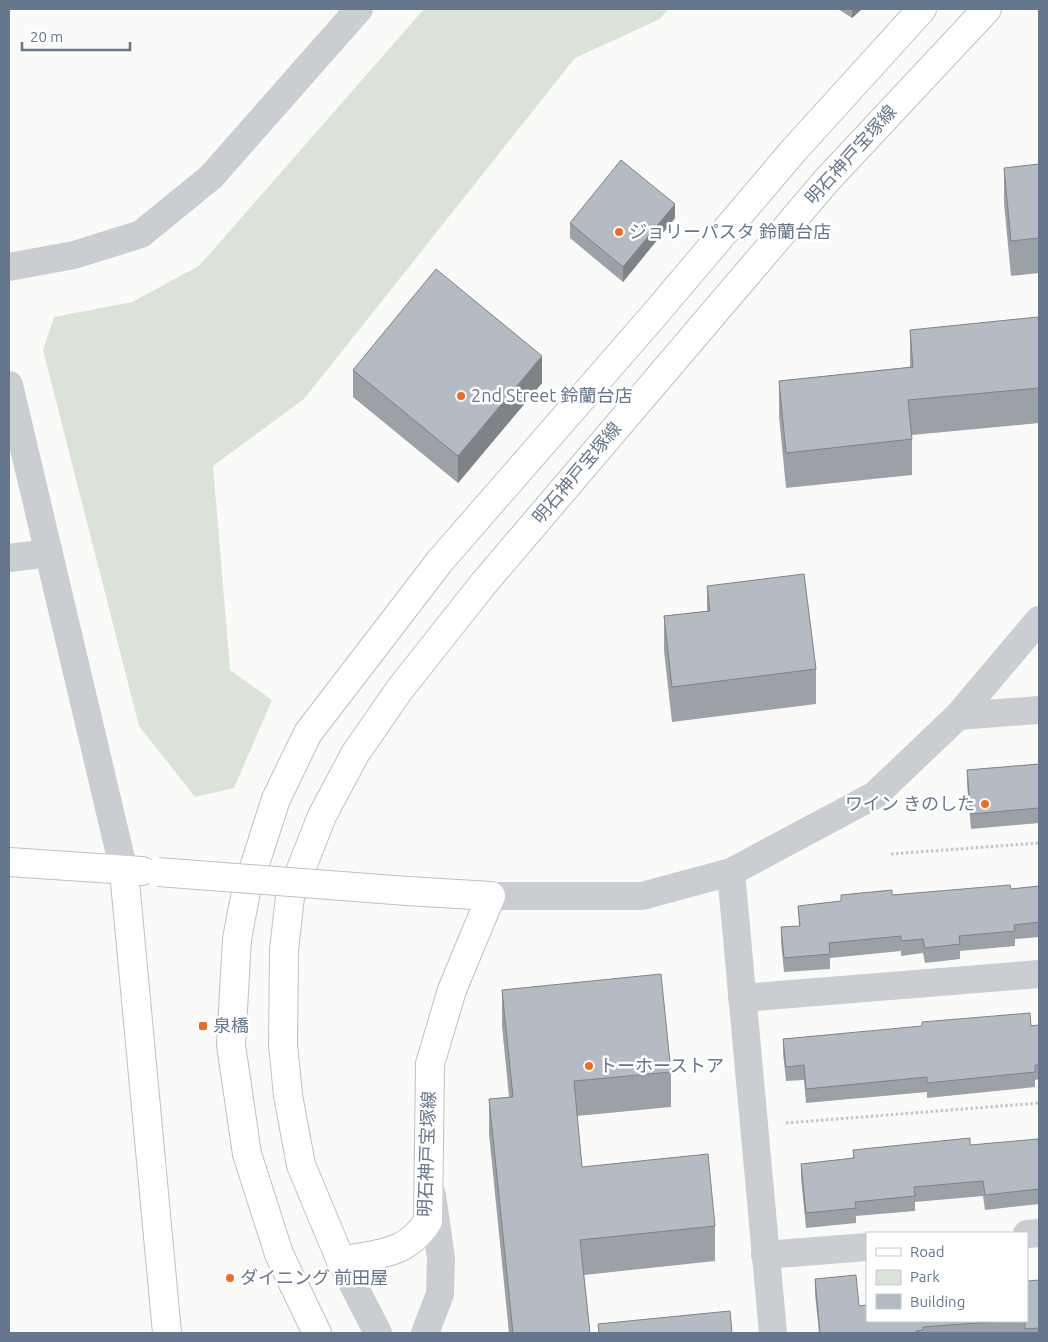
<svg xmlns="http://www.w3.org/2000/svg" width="1048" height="1342" font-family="Ubuntu,'Noto Sans JP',sans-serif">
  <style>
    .green { fill: #dbe3d8 }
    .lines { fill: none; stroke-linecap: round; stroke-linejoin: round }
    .primary-casing { stroke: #bdc0c5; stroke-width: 30 }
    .path { stroke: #c3c5c8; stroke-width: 3; stroke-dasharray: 2.5 2.5; stroke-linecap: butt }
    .minor { stroke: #cacdd2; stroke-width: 28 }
    .tertiary { stroke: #cacdd2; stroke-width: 28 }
    .primary { stroke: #fff; stroke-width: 28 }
    .primary-bridge-casing { stroke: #bdc0c5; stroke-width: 30; stroke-linecap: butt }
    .primary-bridge { stroke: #fff; stroke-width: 28 }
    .wall { fill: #9ca1a8 }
    .shaded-wall { fill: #7f8388 }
    .building { fill: #b5bbc3; stroke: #7f8388 }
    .poi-dot { fill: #f36b1f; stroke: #fff; stroke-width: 2 }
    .labels { text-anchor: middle; stroke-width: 5; stroke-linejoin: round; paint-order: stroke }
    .street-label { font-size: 18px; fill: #66768c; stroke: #fff }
    .poi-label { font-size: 18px; fill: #66768c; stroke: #fff; text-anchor: start }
  </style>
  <rect width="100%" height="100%" fill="#fafaf8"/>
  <polygon class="green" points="424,9 668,9 660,19 575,58 304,399 213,466 230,670 272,700 234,788 195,797 139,726 43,350 54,317 132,302 199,266"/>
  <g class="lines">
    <defs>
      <g id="primary">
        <polyline points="9,862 142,871"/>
        <polyline points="124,871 167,1333"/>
        <path d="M407,891l84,5 -39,94 -22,74 -2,157c-22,35 -50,32 -87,40l-40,-96 -13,-70 -5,-50 1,-95 6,-53 32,-81 33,-62 45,-65 84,-106 343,-403 160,-171"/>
        <polyline points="317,1333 279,1254 247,1154 231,1045 237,939 246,892 276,799 308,733 440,561 655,314 794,150 922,9"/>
      </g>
    </defs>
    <use href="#primary" class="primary-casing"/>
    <g class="path">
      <polyline points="891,854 1039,843"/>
      <polyline points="786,1123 1039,1103"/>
    </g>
    <g class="minor">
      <polyline points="9,558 49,553"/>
      <polyline points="958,716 1039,710"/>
      <polyline points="731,872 773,1333"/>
      <polyline points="742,998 1039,974"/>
      <polyline points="1027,1234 1039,1233"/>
      <polyline points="765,1255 867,1247"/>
    </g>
    <g class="tertiary">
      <polyline points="9,267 74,255 141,234 211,177 359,9"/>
      <polyline points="9,385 124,871"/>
      <polyline points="491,896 642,896 731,872 875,795 958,716 1039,620"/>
      <polyline points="341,1261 378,1333"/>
      <polyline points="425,1333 440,1294 441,1258 432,1195"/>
    </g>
    <use href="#primary" class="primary"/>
    <defs>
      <polyline id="primary-bridge" points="158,872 407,891"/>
    </defs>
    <use href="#primary-bridge" class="primary-bridge-casing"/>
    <use href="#primary-bridge" class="primary-bridge"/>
  </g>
  <g class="wall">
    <polygon points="838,9 862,9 852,18"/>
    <polygon points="1039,164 1039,273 1011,276 1004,203 1004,168"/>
    <polygon points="675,218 623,282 570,238 570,223"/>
    <polygon points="1039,328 1039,423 912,435 912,475 786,488 779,416 779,381 910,367 910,330"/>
    <polygon points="353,370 542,383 458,483 353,397"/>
    <polygon points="707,586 816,669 816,704 672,722 664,651 664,616 707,611"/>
    <polygon points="1039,764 1039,823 971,829 967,784 967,770"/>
    <polygon points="1039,886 1039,937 1015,939 1015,946 960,951 960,959 925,963 923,953 901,956 901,951 830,958 830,969 784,972 781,942 781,927 799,926 798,906 841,901 841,895 892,895 1011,889"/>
    <polygon points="502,990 671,1072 671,1107 577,1116 582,1167 715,1226 715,1261 584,1275 590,1333 509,1333 489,1134 489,1099 509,1097 502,1026"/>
    <polygon points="1039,1025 1039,1079 1035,1080 1035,1087 927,1098 927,1092 806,1103 804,1080 786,1081 783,1053 783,1039"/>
    <polygon points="1039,1142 1039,1204 985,1210 983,1196 915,1202 915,1211 856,1216 856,1223 806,1228 801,1178 801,1164 853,1158 853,1150"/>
    <polygon points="815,1279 859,1306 867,1321 1027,1321 1039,1280 1039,1333 819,1333 815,1294"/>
  </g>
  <g class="shaded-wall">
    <polygon points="852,9 862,9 852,18"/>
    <polygon points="675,204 675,218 623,282 623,267"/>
    <polygon points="542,356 542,383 458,483 458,456"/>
  </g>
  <g class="building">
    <polygon points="621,160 675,204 623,267 570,223"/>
    <polygon points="1039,164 1039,238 1011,241 1004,168"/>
    <polygon points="436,269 542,356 458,456 353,370"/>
    <polygon points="1038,317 1039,328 1039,388 908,400 912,439 786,453 779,381 913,367 910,330"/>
    <polygon points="804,574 816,669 672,687 664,616 710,611 707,586"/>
    <polygon points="1039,764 1039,808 971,814 967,770"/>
    <polygon points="1010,885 1011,889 1039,886 1039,922 1014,925 1015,931 959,936 960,944 925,948 923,939 901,941 901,936 829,943 830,954 784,958 781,927 800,926 798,906 841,901 841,895 892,890 892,895"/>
    <polygon points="661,974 671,1072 574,1081 582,1167 708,1154 715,1226 580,1240 590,1333 513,1333 489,1099 513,1097 502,990"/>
    <polygon points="1030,1013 1031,1026 1039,1025 1039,1065 1035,1065 1035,1072 927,1083 927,1077 806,1089 804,1065 786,1067 783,1039 922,1026 922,1022"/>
    <polygon points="970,1138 970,1145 1038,1139 1038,1142 1039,1142 1039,1189 985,1195 983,1181 914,1187 915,1196 855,1202 856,1208 806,1213 801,1164 854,1158 853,1150"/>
    <polygon points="856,1275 859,1306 867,1305 867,1321 1004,1321 923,1327 923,1330 916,1331 916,1333 820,1333 815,1279"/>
    <polygon points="1039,1280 1039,1328 1025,1329 1025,1321 1027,1321 1027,1281"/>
    <polygon points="730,1311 732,1333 599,1333 598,1324"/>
  </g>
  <g class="poi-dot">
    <circle cx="619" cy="232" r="5"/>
    <circle cx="461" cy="396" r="5"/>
    <circle cx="985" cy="804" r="5"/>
    <rect x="198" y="1021" width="10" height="10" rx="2.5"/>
    <circle cx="589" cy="1066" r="5"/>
    <circle cx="230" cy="1278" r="5"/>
  </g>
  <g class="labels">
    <g class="street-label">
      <text transform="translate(851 155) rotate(-48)" y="6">明石神戸宝塚線</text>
      <text transform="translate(577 473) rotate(-50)" y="6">明石神戸宝塚線</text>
      <text transform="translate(427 1154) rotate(-88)" y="6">明石神戸宝塚線</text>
    </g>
    <g class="poi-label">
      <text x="629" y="238">ジョリーパスタ 鈴蘭台店</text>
      <text x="471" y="402">2nd Street 鈴蘭台店</text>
      <text x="975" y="810" text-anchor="end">ワイン きのした</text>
      <text x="213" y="1032">泉橋</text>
      <text x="599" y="1072">トーホーストア</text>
      <text x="240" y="1284">ダイニング 前田屋</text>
    </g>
  </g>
  <rect width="1048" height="1342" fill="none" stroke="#66768c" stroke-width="20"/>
  <rect x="866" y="1232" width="162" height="90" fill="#ffffff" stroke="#c2c8d1"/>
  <rect x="876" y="1248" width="25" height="8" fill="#ffffff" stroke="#c2c8d1"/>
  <text x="910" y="1257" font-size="15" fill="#66768c">Road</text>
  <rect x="876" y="1270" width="25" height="15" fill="#dbe3d8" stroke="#c2c8d1"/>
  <text x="910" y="1282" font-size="15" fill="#66768c">Park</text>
  <rect x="876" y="1294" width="25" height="15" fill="#b5bbc3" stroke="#c2c8d1"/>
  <text x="910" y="1307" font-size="15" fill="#66768c">Building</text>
  <path d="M22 42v8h108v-8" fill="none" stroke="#66768c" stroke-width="2.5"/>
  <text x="30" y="42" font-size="15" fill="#66768c" stroke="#ffffff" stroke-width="4" paint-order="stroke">20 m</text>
</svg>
